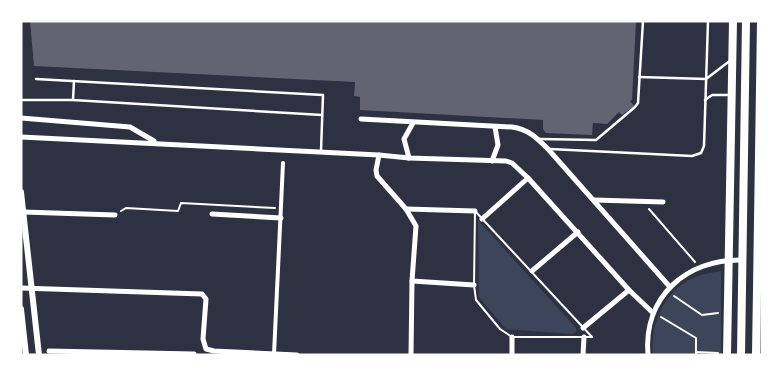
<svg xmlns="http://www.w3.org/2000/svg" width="783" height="376" font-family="'Roboto Condensed',sans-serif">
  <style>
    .green { fill: #3c4559 }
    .building { fill: #626471 }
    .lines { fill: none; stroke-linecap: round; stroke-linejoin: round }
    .path { stroke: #fff; stroke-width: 2 }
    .service { stroke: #fff; stroke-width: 2.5 }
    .pedestrian { stroke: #fff; stroke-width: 4 }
    .minor { stroke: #fff; stroke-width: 5 }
    .tertiary { stroke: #fff; stroke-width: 6 }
    .secondary { stroke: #fff; stroke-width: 8 }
    .primary { stroke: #fff; stroke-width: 8 }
  </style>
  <rect width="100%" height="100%" fill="#2d3142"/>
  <g class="green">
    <polygon points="478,220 576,328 576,332 572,334 506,329 479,297"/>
    <path d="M721,271v84h-68c-3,-28 9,-59 34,-74 9,-6 23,-8 34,-10z"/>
  </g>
  <polygon class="building" points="30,21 636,21 632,100 630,101 634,106 622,115 619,112 607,124 593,123 592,135 546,133 543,129 543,120 360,110 360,97 354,96 355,82 34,66"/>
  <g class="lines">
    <g class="path">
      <polyline points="649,209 695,262"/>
      <polyline points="121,211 126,208 178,211 181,203 275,208"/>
      <polygon points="475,211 592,337 512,337 500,329 476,300 474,285"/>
      <polyline points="674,296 702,315 718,313"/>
      <polyline points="661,317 696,338 696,355"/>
      <polyline points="696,352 718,353"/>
    </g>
    <g class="service">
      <polyline points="639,77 706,79 731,60"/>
      <polyline points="36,79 323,95 321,151"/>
      <polyline points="74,81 73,100 322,115"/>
      <polyline points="21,100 73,100"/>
      <polyline points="705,100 712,95 730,95"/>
      <polyline points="540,139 596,140 635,107 638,103 643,21"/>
      <polyline points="550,149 692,156 701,153 704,146 708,21"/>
    </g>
    <polyline class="pedestrian" points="274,354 283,163"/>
    <g class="minor">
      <polyline points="21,118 130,127 154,141"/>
      <path d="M361,119l151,8c16,2 25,11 36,22l122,138"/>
      <polyline points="21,137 379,155 409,158 506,161 512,163 528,178 629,290 653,313"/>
      <polyline points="379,155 376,170 377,176 406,209 416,226 412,281 411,355"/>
      <polyline points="409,158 404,139 413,123"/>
      <polyline points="492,161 498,145 495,127"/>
      <polyline points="594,200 663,202"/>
      <polyline points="406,209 475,211"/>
      <polyline points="23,212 115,215"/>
      <polyline points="212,214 281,218"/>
      <polyline points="482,219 528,178"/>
      <polyline points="532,271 578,232"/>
      <polyline points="412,281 474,285"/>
      <polyline points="21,288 202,294 206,299 203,339 206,349 214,351 297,355"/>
      <polyline points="583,328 629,290"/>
      <polyline points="49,351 194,354"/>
      <polyline points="512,355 512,337"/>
      <polyline points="583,355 584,337"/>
      <path d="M648,355c-5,-58 38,-96 94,-95"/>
    </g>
    <g class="tertiary">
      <polyline points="21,192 39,355"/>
      <polyline points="21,309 26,355"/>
    </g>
    <polyline class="secondary" points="727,355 733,21"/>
    <g class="primary">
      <polyline points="741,355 746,21"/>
      <polyline points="756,355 761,21"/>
    </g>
  </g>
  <rect width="783" height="376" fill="none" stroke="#ffffff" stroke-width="45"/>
</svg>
